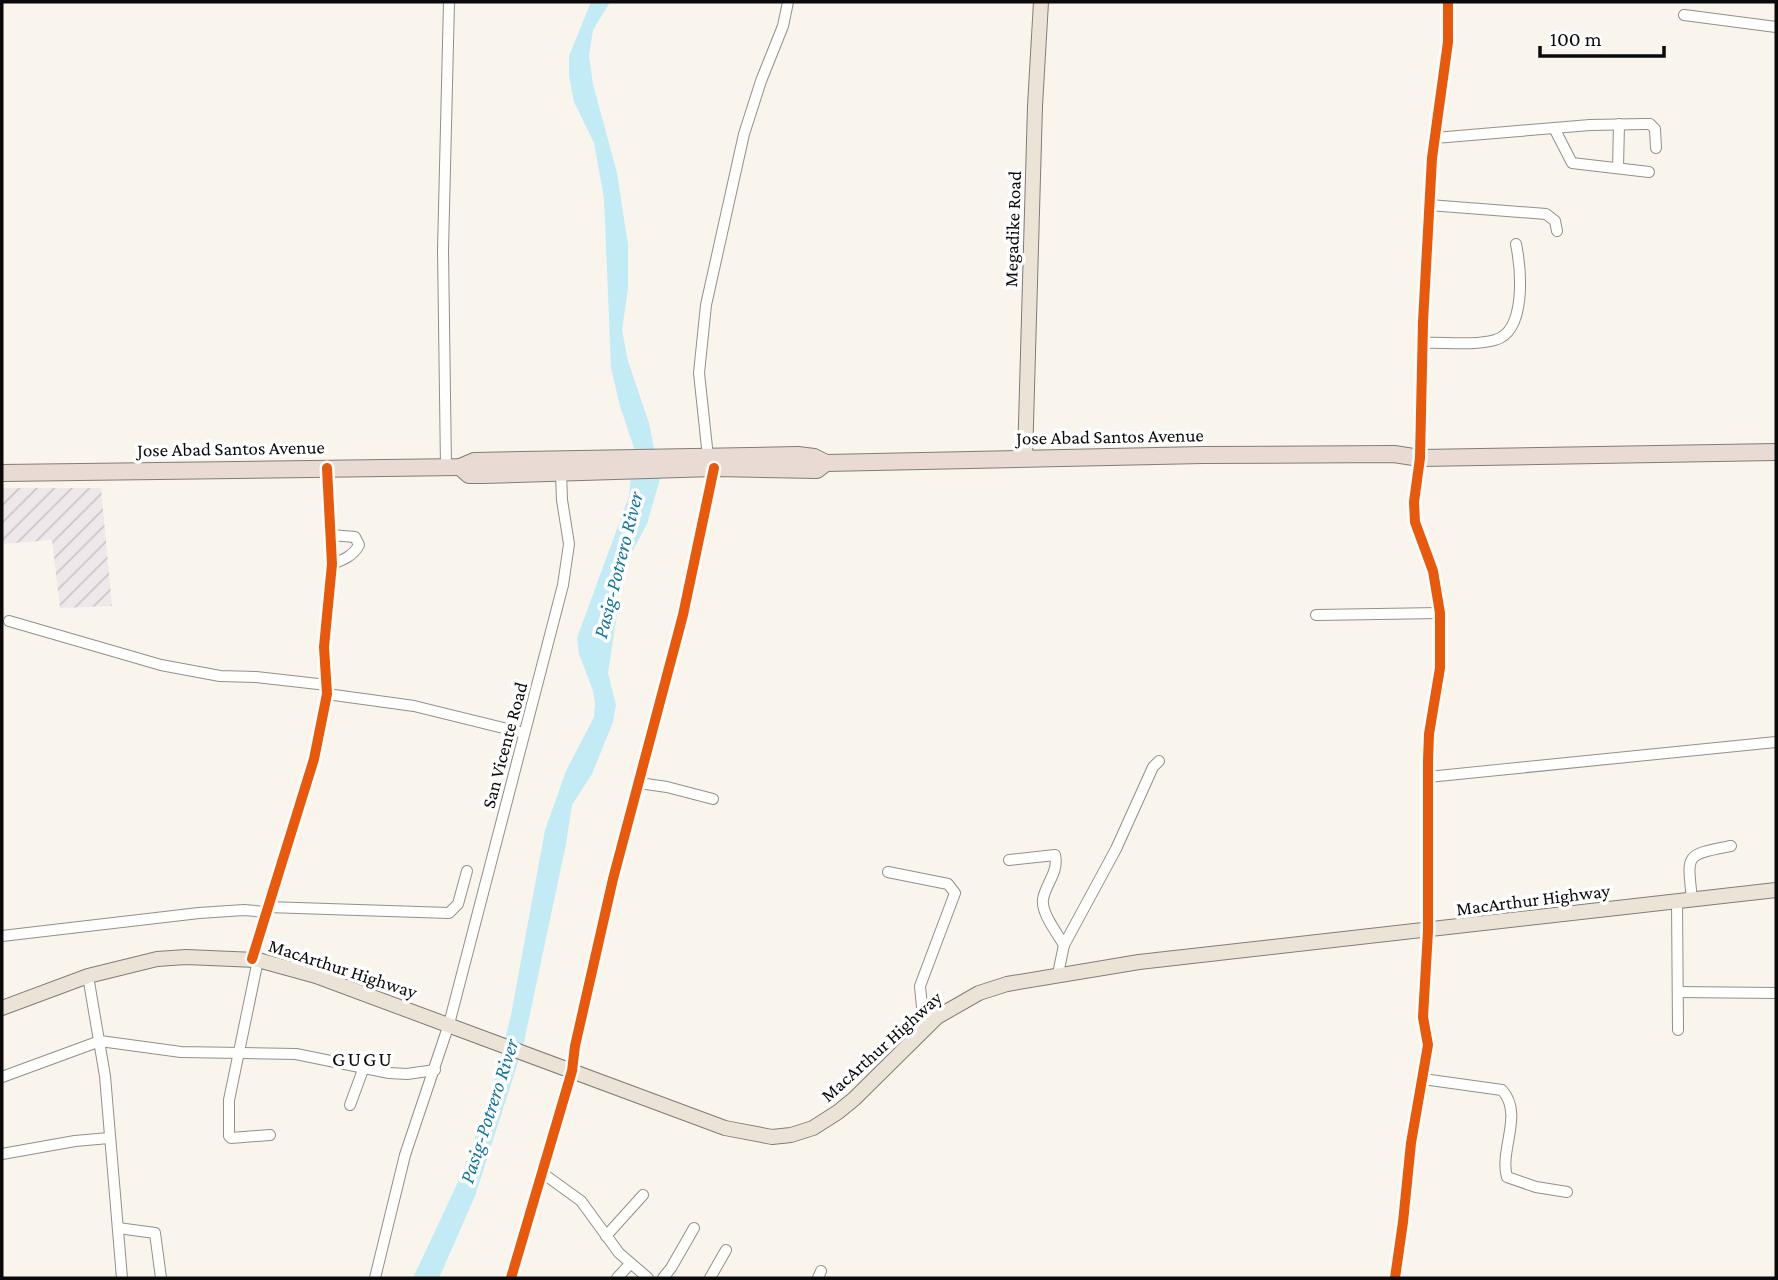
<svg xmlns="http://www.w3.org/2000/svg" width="1778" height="1280" font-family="'Crimson Pro',serif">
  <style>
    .industrial { fill: url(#industrial-furrows) }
    .water { fill: #c2ebf5 }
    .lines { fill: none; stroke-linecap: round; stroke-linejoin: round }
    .minor-casing { stroke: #92908c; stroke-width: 12 }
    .major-casing { stroke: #7f7d7a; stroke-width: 16 }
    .highway-casing { stroke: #7f7d7a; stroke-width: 18 }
    .minor { stroke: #fefefc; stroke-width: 10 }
    .major { stroke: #ebe3d6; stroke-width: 14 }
    .highway { stroke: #e9dad3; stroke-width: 16 }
    .cycleway-casing { stroke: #fff; stroke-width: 15 }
    .cycleway { stroke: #e8590c; stroke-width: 10 }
    .labels { text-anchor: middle; stroke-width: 7; stroke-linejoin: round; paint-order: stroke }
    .street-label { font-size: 19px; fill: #0a0a0a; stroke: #fff }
    .water-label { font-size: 21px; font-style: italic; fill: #11769e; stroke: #fff }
    .neighbourhood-label { font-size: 21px; letter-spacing: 2px; fill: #0a0a0a; stroke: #fff }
  </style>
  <defs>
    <pattern id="industrial-furrows" width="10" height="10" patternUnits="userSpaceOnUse" patternTransform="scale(1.75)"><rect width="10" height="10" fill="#efe8eb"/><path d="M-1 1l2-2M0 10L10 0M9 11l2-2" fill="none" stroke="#ccc6c8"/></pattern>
  </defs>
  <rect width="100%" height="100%" fill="#f9f5ed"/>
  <polygon class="industrial" points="2,488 101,488 112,606 60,608 52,540 2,544"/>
  <polygon class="water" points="591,2 610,2 593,30 589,56 593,84 617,173 628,245 628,289 622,330 628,361 649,423 660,479 647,524 618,578 618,607 608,673 616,705 613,722 592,774 572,805 566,844 523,1047 475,1196 439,1278 413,1278 464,1169 492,1090 511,1015 545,830 566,771 594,717 595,704 593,691 579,654 577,638 629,496 634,448 620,406 611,368 604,198 594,143 574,102 569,76 569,56"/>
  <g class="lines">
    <defs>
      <g id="minor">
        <polyline points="1684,15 1776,27"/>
        <polyline points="1554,128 1572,163 1649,172"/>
        <polyline points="1435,138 1590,125 1645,124 1650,124 1655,129 1656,148"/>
        <polyline points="1618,168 1619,124"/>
        <polyline points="1429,205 1546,214 1555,221 1557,231"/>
        <path d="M1422,343c23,-1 50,3 73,-3 32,-9 26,-71 21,-96"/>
        <polyline points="708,457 699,373 706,305 744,134 761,81 783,26 788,2"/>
        <polyline points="446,467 443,250 449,2"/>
        <path d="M331,535l24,2 4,8c-6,11 -16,15 -27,19"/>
        <polyline points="1316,615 1440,613"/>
        <polyline points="9,621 161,665 220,676 256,677 327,685"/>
        <polyline points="327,694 414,706 524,733"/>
        <polyline points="1428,777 1776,742"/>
        <polyline points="639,783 667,787 713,799"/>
        <path d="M1009,860l46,-5c4,17 -9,28 -12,44 -2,14 14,34 21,46"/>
        <polyline points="888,872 948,884 955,893 920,986 922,1007 928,1025"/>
        <path d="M1692,899c-5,-46 -7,-44 39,-53"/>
        <polyline points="1677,901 1678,1030"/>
        <polyline points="267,907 449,913 458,904 467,871"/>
        <polyline points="2,936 199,913 244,910 266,912"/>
        <polyline points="252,959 314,759 327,694 324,647 332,564 327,468"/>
        <polyline points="258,960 229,1100 229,1136 231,1138 270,1135"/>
        <polyline points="1058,974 1064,945 1116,849 1153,767 1159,761"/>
        <polyline points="88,976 105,1076 122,1278"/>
        <polyline points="1678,992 1776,993"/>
        <polyline points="2,1077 100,1041 181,1052 296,1054 389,1073 407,1074 435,1070"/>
        <path d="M1423,1079l79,11c22,24 -3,60 5,87l29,10 31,5"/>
        <polyline points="350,1105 364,1067"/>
        <polyline points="2,1154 75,1141 109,1138"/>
        <polyline points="541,1172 581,1201 619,1253 648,1278"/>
        <polyline points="118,1228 155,1233 161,1278"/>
        <polyline points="606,1236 643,1195"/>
        <polyline points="375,1278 405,1155 449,1024 563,585 569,544 562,500 561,472"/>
        <polyline points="511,1278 572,1071 575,1046 613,879 683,615 714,468"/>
        <polyline points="617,1278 630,1264"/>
        <polyline points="663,1278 671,1268 694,1228"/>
        <polyline points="710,1278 726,1250"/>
        <polyline points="818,1278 821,1271"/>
        <polyline points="1395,1278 1403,1222 1411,1143 1428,1045 1423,1017 1428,931 1428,761 1429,734 1440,668 1440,613 1433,571 1415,522 1414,502 1420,458 1423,322 1432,158 1448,42 1448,2"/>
      </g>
      <g id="major">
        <polyline points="1025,459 1035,106 1041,2"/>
        <polyline points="2,1008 88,976 157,959 186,957 258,960 316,976 725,1128 772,1137 791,1135 813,1128 838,1112 854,1099 937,1017 979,993 1007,984 1139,962 1776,890"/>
      </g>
      <g id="highway">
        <polyline points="460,467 469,475 482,475 714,468 817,470 826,463"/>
        <polyline points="2,473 460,467 474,461 798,455 814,457 826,463 1203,455 1394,454 1420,458 1776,452"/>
      </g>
    </defs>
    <use href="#minor" class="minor-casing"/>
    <use href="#major" class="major-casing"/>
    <use href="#highway" class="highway-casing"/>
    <use href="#minor" class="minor"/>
    <use href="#major" class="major"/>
    <use href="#highway" class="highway"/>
    <defs>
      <g id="cycleway">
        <polyline points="252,959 314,759 327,694 324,647 332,564 327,468"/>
        <polyline points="511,1278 572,1071 575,1046 613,879 683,615 714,468"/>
        <polyline points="1395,1278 1403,1222 1411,1143 1428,1045 1423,1017 1428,931 1428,761 1429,734 1440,668 1440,613 1433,571 1415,522 1414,502 1420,458 1423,322 1432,158 1448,42 1448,2"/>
      </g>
    </defs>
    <use href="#cycleway" class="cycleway-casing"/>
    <use href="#cycleway" class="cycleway"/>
  </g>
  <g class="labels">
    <g class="street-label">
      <text transform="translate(1012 229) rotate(-88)" y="7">Megadike Road</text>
      <text transform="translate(1110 436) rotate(-1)" y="7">Jose Abad Santos Avenue</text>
      <text transform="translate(231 448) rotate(-1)" y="7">Jose Abad Santos Avenue</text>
      <text transform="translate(504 745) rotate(-75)" y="7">San Vicente Road</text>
      <text transform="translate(1533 899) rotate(-7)" y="7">MacArthur Highway</text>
      <text transform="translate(343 968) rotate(18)" y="7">MacArthur Highway</text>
      <text transform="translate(881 1046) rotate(-42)" y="7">MacArthur Highway</text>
    </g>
    <g class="water-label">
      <text transform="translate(618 565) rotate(-76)" y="7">Pasig-Potrero River</text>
      <text transform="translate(489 1111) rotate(-72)" y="7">Pasig-Potrero River</text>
    </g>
    <g class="neighbourhood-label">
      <text x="363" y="1066">GUGU</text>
    </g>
  </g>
  <rect width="1778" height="1280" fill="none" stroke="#0a0a0a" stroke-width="7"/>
  <path d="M1540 46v10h124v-10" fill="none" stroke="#0a0a0a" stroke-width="3.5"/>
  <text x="1550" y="46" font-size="21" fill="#0a0a0a" stroke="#ffffff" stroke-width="5" paint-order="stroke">100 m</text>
</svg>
